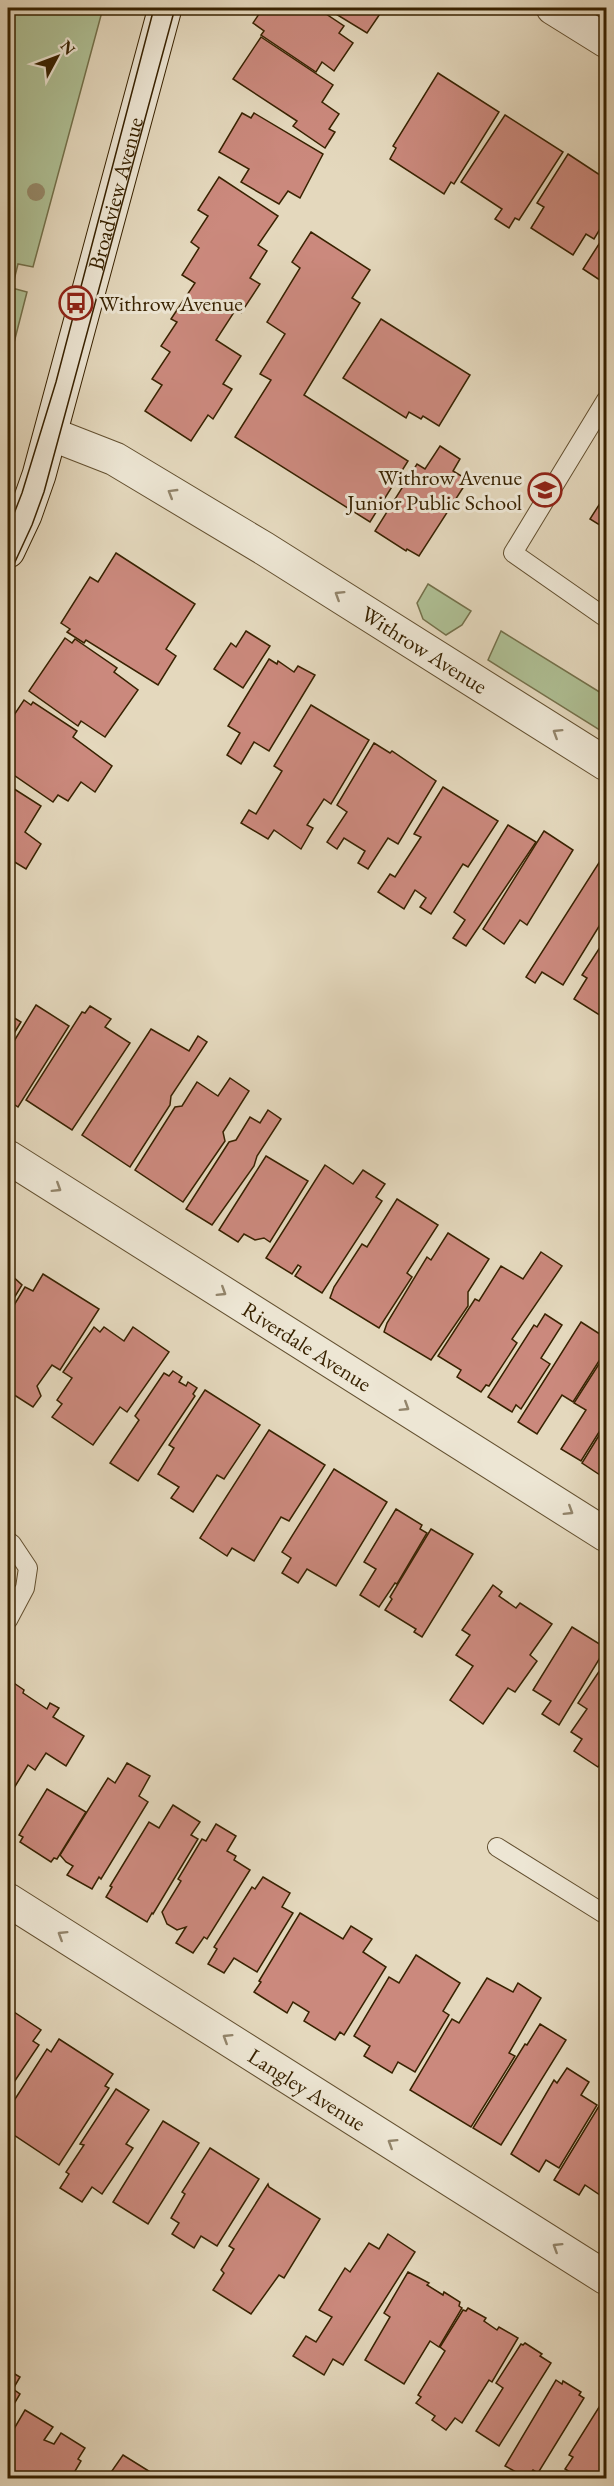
<svg xmlns="http://www.w3.org/2000/svg" width="614" height="2486" font-family="'EB Garamond',serif">
  <style>
    .green { fill: #afc095; stroke: #74714b; stroke-width: 1.5 }
    .building { fill: #cb897d; stroke: #382201; stroke-width: 1.5 }
    .lines { fill: none; stroke-linecap: round; stroke-linejoin: round }
    .service-casing { stroke: #635030; stroke-width: 20 }
    .minor-casing { stroke: #635030; stroke-width: 35 }
    .secondary-casing { stroke: #382201; stroke-width: 35 }
    .service { stroke: #ede6d4; stroke-width: 18 }
    .minor { stroke: #ede6d4; stroke-width: 33 }
    .secondary { stroke: #ede6d4; stroke-width: 33 }
    .tram { stroke: #382201; stroke-width: 1.5 }
    .tree { fill: #968a6a }
    .oneway { stroke: #92846a }
    .labels { text-anchor: middle; stroke-width: 6; stroke-linejoin: round; paint-order: stroke }
    .street-label { font-size: 22px; fill: #382201; stroke: #ede6d4 }
    .poi-label { font-size: 22px; fill: #382201; stroke: #ede6d4; text-anchor: start }
  </style>
  <rect width="100%" height="100%" fill="#e4d8bd"/>
  <filter id="stains"><feTurbulence type="fractalNoise" baseFrequency=".00333" numOctaves="4"/><feColorMatrix values="0 0 0 0 .2 0 0 0 0 .09 0 0 0 0 .02 0 0 0 .5 -.17"/></filter>
  <radialGradient id="worn" r=".72"><stop offset=".6" stop-color="#630" stop-opacity="0"/><stop offset="1" stop-color="#630" stop-opacity=".3"/></radialGradient>
  <g class="green">
    <polygon points="8,8 103,8 33,267 18,264 12,288 27,292 8,366"/>
    <polygon points="428,584 471,611 462,625 446,635 423,619 417,603"/>
    <polygon points="501,631 606,696 606,734 488,660"/>
  </g>
  <g class="building">
    <polygon points="263,8 317,8 344,26 339,33 353,43 334,71 322,62 316,72 261,35 264,31 253,23"/>
    <polygon points="326,8 384,8 367,33"/>
    <polygon points="261,37 333,85 322,102 339,114 329,129 335,132 325,148 293,126 297,121 233,79"/>
    <polygon points="438,73 499,112 454,184 451,182 444,194 390,159 396,148 393,146"/>
    <polygon points="242,113 251,118 254,113 323,154 300,198 288,191 279,204 241,182 249,169 219,152"/>
    <polygon points="505,115 563,152 519,220 515,218 509,228 495,219 502,209 461,182"/>
    <polygon points="568,154 606,179 606,219 594,239 586,234 573,255 531,228 544,207 537,203"/>
    <polygon points="219,177 278,216 258,245 267,251 250,278 260,284 241,313 236,309 216,340 241,356 223,384 232,389 213,419 208,415 191,441 145,411 162,385 152,379 170,352 161,346 177,322 171,319 195,283 182,275 199,248 191,242 208,216 198,210"/>
    <polygon points="311,232 370,270 352,298 360,303 304,395 408,461 370,522 235,437 271,380 260,374 285,334 267,322 300,268 292,262"/>
    <polygon points="606,233 606,284 583,269"/>
    <polygon points="381,319 470,375 439,426 423,416 421,419 409,412 406,418 343,378"/>
    <polygon points="440,446 460,459 453,471 468,480 419,556 407,549 406,551 375,531 417,464 425,469"/>
    <polygon points="606,494 606,529 590,519"/>
    <polygon points="116,553 195,604 166,649 176,656 158,685 86,640 84,643 67,632 70,629 61,623 90,577 98,582"/>
    <polygon points="246,631 270,646 243,688 214,669 231,643 236,647"/>
    <polygon points="65,638 72,643 75,639 117,668 114,672 138,690 105,737 81,721 78,726 29,691"/>
    <polygon points="269,659 277,664 278,661 294,672 298,666 315,675 269,751 254,742 241,764 227,755 240,733 228,726"/>
    <polygon points="24,700 31,705 33,702 77,731 73,737 112,766 95,792 81,782 68,801 58,795 53,802 8,771 8,724"/>
    <polygon points="311,705 369,740 331,804 324,799 307,825 313,828 301,849 274,830 268,839 241,823 249,810 256,814 282,771 274,766"/>
    <polygon points="374,743 390,753 392,751 436,781 398,844 388,838 368,869 358,863 365,851 344,838 337,849 327,842 347,812 337,805"/>
    <polygon points="8,785 41,806 25,832 41,844 26,869 8,858"/>
    <polygon points="443,787 498,821 468,867 463,864 431,914 420,907 426,898 415,890 404,909 378,892 390,874 395,877 421,837 414,834"/>
    <polygon points="508,825 536,842 466,946 453,938 465,920 454,912"/>
    <polygon points="544,831 573,850 527,925 520,920 504,944 483,929"/>
    <polygon points="602,858 606,861 606,915 563,985 542,972 535,983 526,977"/>
    <polygon points="606,938 606,1007 601,1016 574,999 587,978 582,975"/>
    <polygon points="36,1005 69,1026 18,1107 8,1100 8,1051"/>
    <polygon points="90,1006 111,1019 105,1027 130,1043 72,1130 26,1100 82,1012 85,1013"/>
    <polygon points="8,1014 21,1022 8,1043"/>
    <polygon points="151,1029 189,1051 198,1036 207,1042 171,1096 170,1105 130,1167 82,1135"/>
    <polygon points="230,1078 249,1091 223,1132 225,1141 183,1202 135,1170 175,1107 182,1106 197,1082 218,1096"/>
    <polygon points="268,1110 281,1119 257,1156 254,1166 212,1225 186,1209 229,1142 236,1140 250,1117 260,1123"/>
    <polygon points="266,1156 308,1181 270,1242 264,1238 255,1240 244,1234 238,1242 219,1230"/>
    <polygon points="325,1165 353,1184 363,1170 385,1184 376,1197 382,1201 322,1293 295,1276 301,1267 298,1265 292,1274 266,1258"/>
    <polygon points="397,1199 438,1225 407,1273 412,1277 379,1328 330,1298 334,1287 362,1244 367,1247"/>
    <polygon points="448,1233 489,1259 468,1292 468,1306 431,1360 384,1332 387,1323 427,1257 431,1260"/>
    <polygon points="541,1252 562,1266 512,1339 517,1343 489,1386 486,1385 481,1392 457,1377 461,1370 438,1356 475,1299 479,1301 501,1266 523,1279"/>
    <polygon points="9,1273 22,1285 8,1308 8,1276"/>
    <polygon points="43,1274 99,1309 60,1370 52,1365 37,1386 41,1396 33,1407 8,1391 8,1315 25,1287 33,1291"/>
    <polygon points="545,1314 562,1325 541,1358 550,1364 521,1409 516,1405 512,1412 488,1397 534,1325 537,1327"/>
    <polygon points="581,1322 606,1338 606,1350 573,1402 562,1395 537,1434 518,1422"/>
    <polygon points="94,1327 100,1332 104,1327 124,1341 133,1327 169,1352 127,1412 120,1407 93,1445 52,1417 62,1404 57,1400 72,1378 63,1372"/>
    <polygon points="606,1353 606,1421 581,1461 561,1449 586,1410 574,1403"/>
    <polygon points="173,1371 182,1377 179,1382 186,1386 188,1382 197,1388 193,1394 195,1396 138,1481 110,1463 139,1420 135,1416 164,1373 169,1376"/>
    <polygon points="205,1390 260,1425 224,1479 217,1475 193,1512 171,1498 179,1487 158,1474 174,1448 169,1445"/>
    <polygon points="606,1424 606,1465 600,1475 582,1463"/>
    <polygon points="269,1430 325,1465 289,1521 281,1517 254,1561 232,1548 227,1556 200,1538"/>
    <polygon points="334,1469 387,1502 336,1586 307,1569 298,1583 282,1573 291,1558 282,1552"/>
    <polygon points="396,1509 422,1525 420,1529 427,1533 397,1584 395,1583 379,1607 360,1595 376,1569 364,1562"/>
    <polygon points="431,1529 473,1554 422,1637 414,1632 416,1629 385,1610 392,1599 390,1597"/>
    <polygon points="493,1585 502,1592 499,1596 516,1608 520,1603 552,1624 530,1655 537,1661 515,1692 508,1688 483,1724 450,1700 473,1666 456,1655 470,1635 462,1630"/>
    <polygon points="572,1627 606,1648 559,1725 542,1714 551,1701 533,1690"/>
    <polygon points="606,1661 606,1755 598,1767 574,1751 582,1739 571,1732 587,1709 578,1703"/>
    <polygon points="8,1679 24,1690 23,1693 47,1709 50,1703 59,1708 53,1717 84,1736 66,1766 46,1753 35,1770 28,1765 8,1798"/>
    <polygon points="127,1763 150,1776 139,1796 148,1802 101,1879 99,1877 92,1889 67,1875 73,1866 66,1862 60,1855 108,1778 115,1783"/>
    <polygon points="47,1789 86,1812 57,1859 54,1858 51,1862 20,1842 23,1837 19,1835"/>
    <polygon points="173,1805 200,1822 191,1835 198,1839 153,1914 152,1913 147,1922 106,1897 112,1887 110,1886 149,1822 159,1828"/>
    <polygon points="216,1824 236,1836 227,1851 236,1856 234,1860 250,1870 207,1939 204,1937 193,1953 176,1943 186,1927 177,1930 167,1924 162,1912 181,1881 178,1879 202,1839 206,1841"/>
    <polygon points="263,1877 290,1893 282,1907 293,1913 257,1972 234,1958 224,1973 208,1964 217,1949 214,1947 252,1887 255,1889"/>
    <polygon points="300,1913 343,1939 351,1926 372,1939 363,1952 386,1967 344,2035 340,2032 335,2040 304,2021 309,2012 293,2002 287,2013 254,1992 261,1982 259,1981"/>
    <polygon points="416,1955 460,1983 443,2011 449,2015 415,2072 398,2062 392,2073 364,2056 370,2046 354,2036 389,1977 399,1983"/>
    <polygon points="487,1978 513,1992 518,1983 541,1998 509,2053 515,2056 471,2127 410,2090 452,2019 459,2023"/>
    <polygon points="8,2008 41,2030 33,2041 39,2045 8,2091"/>
    <polygon points="540,2024 566,2040 501,2145 473,2128 525,2044 527,2045"/>
    <polygon points="59,2039 113,2074 105,2086 109,2088 59,2165 8,2131 8,2110 47,2049 51,2052"/>
    <polygon points="567,2068 589,2082 581,2095 597,2105 559,2168 546,2160 539,2172 511,2154 554,2080 557,2083"/>
    <polygon points="116,2089 149,2110 126,2144 133,2148 102,2194 92,2187 82,2202 60,2188 69,2174 66,2172 84,2145 80,2144"/>
    <polygon points="599,2106 606,2111 606,2199 585,2185 579,2195 554,2180"/>
    <polygon points="163,2121 199,2143 148,2224 113,2202"/>
    <polygon points="210,2148 259,2179 217,2246 201,2236 194,2248 172,2234 179,2223 171,2218 185,2194 182,2192"/>
    <polygon points="268,2184 269,2187 320,2219 284,2278 279,2275 251,2314 213,2290 224,2273 221,2270 234,2249 229,2246"/>
    <polygon points="388,2234 415,2252 343,2365 333,2359 324,2375 293,2356 306,2336 316,2342 332,2317 319,2310 345,2268 350,2272 369,2243 379,2249"/>
    <polygon points="408,2272 429,2283 427,2285 443,2295 444,2292 460,2302 459,2306 462,2308 439,2347 430,2341 404,2384 365,2360 390,2317 384,2313"/>
    <polygon points="468,2308 486,2318 484,2321 497,2330 499,2327 518,2338 492,2382 489,2380 462,2423 455,2418 446,2430 432,2420 435,2416 416,2403 421,2397 418,2395 445,2351 440,2347 463,2310 466,2311"/>
    <polygon points="525,2343 542,2354 540,2356 551,2363 499,2446 476,2431 503,2388 496,2383 521,2344 523,2345"/>
    <polygon points="8,2370 20,2377 13,2389 20,2394 8,2414"/>
    <polygon points="556,2380 562,2384 563,2381 581,2392 579,2395 584,2398 538,2473 533,2470 527,2478 505,2466"/>
    <polygon points="606,2396 606,2478 580,2478 565,2469 573,2457 569,2455"/>
    <polygon points="25,2410 53,2427 44,2440 54,2444 61,2433 85,2448 78,2459 81,2461 71,2478 8,2478 8,2439"/>
    <polygon points="123,2455 160,2478 107,2478"/>
  </g>
  <g class="lines">
    <defs>
      <g id="service">
        <polyline points="606,400 513,553 606,618"/>
        <polyline points="8,1541 12,1544 28,1568 25,1588 8,1620"/>
        <polyline points="497,1847 606,1915"/>
      </g>
      <g id="minor">
        <polyline points="553,8 606,41"/>
        <path id="s1" d="M51,434l64,25 150,90 341,215"/>
        <path id="s2" d="M8,1157l598,378"/>
        <path id="s3" d="M8,1900l598,378"/>
      </g>
      <g id="secondary">
        <path id="s4" d="M8,551l17,-36 14,-40 126,-467"/>
      </g>
    </defs>
    <use href="#service" class="service-casing"/>
    <use href="#minor" class="minor-casing"/>
    <use href="#secondary" class="secondary-casing"/>
    <use href="#service" class="service"/>
    <use href="#minor" class="minor"/>
    <use href="#secondary" class="secondary"/>
    <g class="tram">
      <polyline points="8,529 22,493 56,382 154,8"/>
      <polyline points="8,577 32,525 44,492 175,8"/>
    </g>
  </g>
  <circle class="tree" cx="36" cy="192" r="9"/>
  <defs><path id="oneway-chevron" d="M-2-3.5L2.5 0L-2 3.5" fill="none" stroke-width="1.6" stroke-linecap="round" stroke-linejoin="round" transform="scale(1.5)"/></defs>
  <g class="oneway">
    <use href="#oneway-chevron" transform="translate(172 493) rotate(-149)"/>
    <use href="#oneway-chevron" transform="translate(339 595) rotate(-148)"/>
    <use href="#oneway-chevron" transform="translate(557 733) rotate(-148)"/>
    <use href="#oneway-chevron" transform="translate(57 1188) rotate(32)"/>
    <use href="#oneway-chevron" transform="translate(222 1292) rotate(32)"/>
    <use href="#oneway-chevron" transform="translate(405 1407) rotate(32)"/>
    <use href="#oneway-chevron" transform="translate(569 1511) rotate(32)"/>
    <use href="#oneway-chevron" transform="translate(62 1935) rotate(-148)"/>
    <use href="#oneway-chevron" transform="translate(227 2038) rotate(-148)"/>
    <use href="#oneway-chevron" transform="translate(392 2143) rotate(-148)"/>
    <use href="#oneway-chevron" transform="translate(557 2247) rotate(-148)"/>
  </g>
  <defs>
    <symbol id="bus-ring" viewBox="-11 -11 22 22"><circle r="9.5" fill="#ede6d4" stroke="#8f2418" stroke-width="1.5"/><path d="M-5-6H5V4H4V6H2V4H-2V6H-4V4H-5ZM-3.5-4V0h7V-4ZM-3.5 1.2v1.5H-2V1.2ZM2 1.2v1.5H3.5V1.2Z" fill="#8f2418"/></symbol>
    <symbol id="school-ring" viewBox="-11 -11 22 22"><circle r="9.5" fill="#ede6d4" stroke="#8f2418" stroke-width="1.5"/><path d="M0-5L7-2L0 1L-7-2ZM-4 1L0 2.5L4 1V4Q0 6-4 4Z" fill="#8f2418"/></symbol>
  </defs>
  <g fill-rule="evenodd">
    <use href="#bus-ring" x="57" y="284" width="38" height="38"/>
    <use href="#school-ring" x="526" y="471" width="38" height="38"/>
  </g>
  <g class="labels">
    <g class="street-label">
      <text dy="8" stroke="none"><textPath href="#s4" startOffset="374">Broadview Avenue</textPath></text>
      <text dy="8" stroke="none"><textPath href="#s1" startOffset="432">Withrow Avenue</textPath></text>
      <text dy="8" stroke="none"><textPath href="#s2" startOffset="354">Riverdale Avenue</textPath></text>
      <text dy="8" stroke="none"><textPath href="#s3" startOffset="354">Langley Avenue</textPath></text>
    </g>
    <g class="poi-label">
      <text x="99" y="311">Withrow Avenue</text>
      <text x="522" y="485" text-anchor="end">Withrow Avenue<tspan x="522" dy="25">Junior Public School</tspan></text>
    </g>
  </g>
  <rect width="614" height="2486" fill="none" stroke="#e4d8bd" stroke-width="30"/>
  <rect x="9" y="9" width="596" height="2468" fill="none" stroke="#382201" stroke-width="3"/>
  <rect x="15" y="15" width="584" height="2456" fill="none" stroke="#382201" stroke-width="1.5"/>
  <g transform="translate(57 57) rotate(49)" stroke="#ede6d4" stroke-width="4.5" paint-order="stroke">
  <path d="M0-4.5L10 22L0 15L-10 22Z" fill="#382201"/>
  <text y="-9" font-size="16" font-weight="bold" text-anchor="middle" fill="#382201">N</text>
  </g>
  <rect width="100%" height="100%" filter="url(#stains)"/>
  <rect width="100%" height="100%" fill="url(#worn)"/>
</svg>
